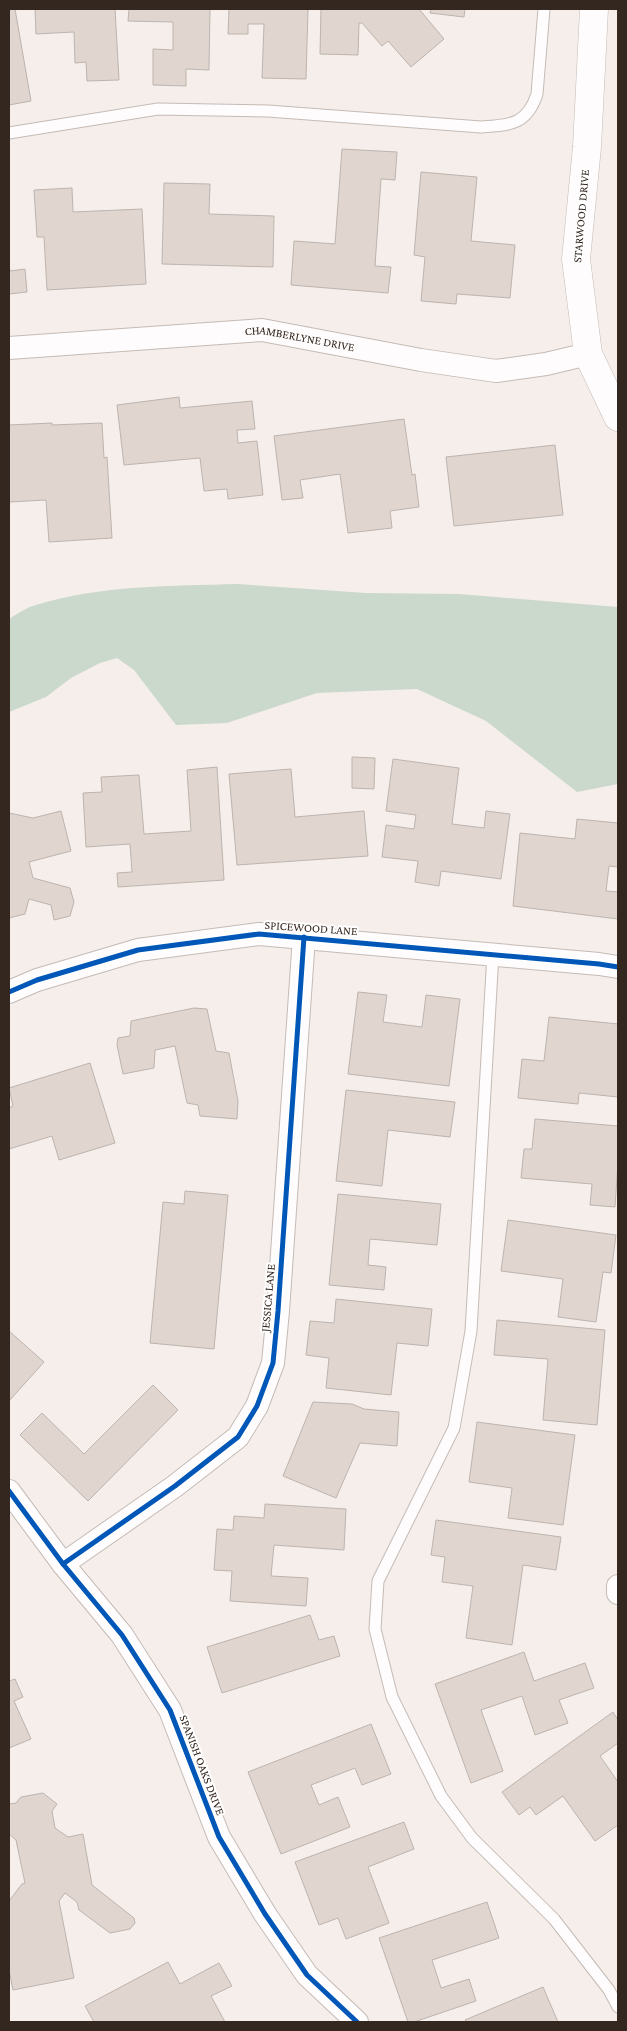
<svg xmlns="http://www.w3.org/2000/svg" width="627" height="2031" font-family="'Crimson Pro',serif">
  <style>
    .green { fill: #cbd9cc }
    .building { fill: #e0d5cf; stroke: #bdb4af }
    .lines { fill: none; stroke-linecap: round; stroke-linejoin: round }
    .lane-casing { stroke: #c5bbb6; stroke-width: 13 }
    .street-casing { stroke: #c5bbb6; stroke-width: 24 }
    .secondary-casing { stroke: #c5bbb6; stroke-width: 29 }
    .lane { stroke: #fefcfc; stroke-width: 11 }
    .street { stroke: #fefcfc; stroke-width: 22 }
    .secondary { stroke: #fefcfc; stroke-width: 28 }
    .cycleway-casing { stroke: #fff; stroke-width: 8 }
    .cycleway { stroke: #0057b8; stroke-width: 5 }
    .labels { text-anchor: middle; stroke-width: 4; stroke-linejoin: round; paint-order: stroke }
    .street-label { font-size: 12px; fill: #34271f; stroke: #fff }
  </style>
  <rect width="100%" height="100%" fill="#f6eeea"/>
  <path class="green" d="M238,584l128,9 93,1 159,13v177l-41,8 -91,-71 -69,-32 -100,4 -90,30 -51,2 -42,-55 -17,-12 -17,5 -29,15 -25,19 -37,15v-93c8,-5 18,-12 27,-14 65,-20 135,-19 202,-21z"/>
  <g class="building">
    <polygon points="9,9 15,9 31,101 9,105"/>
    <polygon points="35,9 115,9 119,80 87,81 86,62 75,63 74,32 36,34"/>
    <polygon points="129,9 210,9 209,70 186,69 186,86 153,85 153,49 173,50 173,22 128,21"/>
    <polygon points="229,9 308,9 306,79 262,78 264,24 248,24 248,34 228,34"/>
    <polygon points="321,9 419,9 444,39 411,67 388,41 382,46 362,23 359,23 358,55 320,54"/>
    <polygon points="431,9 465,9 464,17 430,13"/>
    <polygon points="342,149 397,152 395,180 381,179 375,266 391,267 388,293 291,285 294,241 335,244"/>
    <polygon points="421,172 477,177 471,241 515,245 510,298 457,294 456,304 421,301 425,257 414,255"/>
    <polygon points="164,183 210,184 209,214 274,216 273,267 162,264"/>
    <polygon points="72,188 73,212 142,209 146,284 47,290 44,237 37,237 34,190"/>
    <polygon points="9,265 10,271 25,269 27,292 9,294"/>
    <polygon points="179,397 180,408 252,401 255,429 237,430 238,443 257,441 263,495 228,499 227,489 204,491 200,458 124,465 117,405"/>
    <polygon points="404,419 412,475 415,474 419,507 390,511 392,528 348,533 340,474 300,480 303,498 282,500 274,436"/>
    <polygon points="52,423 52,425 102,423 104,458 107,457 112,538 49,542 46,500 9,502 9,425"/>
    <polygon points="555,445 563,515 454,526 446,457"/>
    <polygon points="352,757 375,758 374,789 352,788"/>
    <polygon points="393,759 459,768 452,824 484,828 486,811 510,814 501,879 441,871 439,886 415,882 418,861 382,857 386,825 414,829 416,815 386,811"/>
    <polygon points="217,767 224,880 118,887 117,873 132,872 130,844 86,847 83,793 102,792 101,777 139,775 144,834 191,831 187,770"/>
    <polygon points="291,769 295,817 364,811 368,856 237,865 229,774"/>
    <polygon points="61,811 71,851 29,862 33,878 70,888 74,902 70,916 54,920 51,905 29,899 25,914 9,918 9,813 33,818"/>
    <polygon points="577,819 618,823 618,867 609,866 606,891 618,892 618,919 513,906 520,833 575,839"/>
    <polygon points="358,992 387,995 383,1022 422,1027 426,995 460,999 449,1086 348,1074"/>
    <polygon points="194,1008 207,1009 216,1051 229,1053 238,1101 237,1119 200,1116 198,1105 187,1103 175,1046 155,1050 154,1068 123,1074 117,1045 118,1038 130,1036 131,1021"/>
    <polygon points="549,1017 618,1024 618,1097 579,1093 578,1104 518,1098 522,1059 544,1061"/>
    <polygon points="90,1063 115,1143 59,1160 52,1136 9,1149 9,1108 13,1106 9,1088"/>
    <polygon points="346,1090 455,1102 450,1137 388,1130 382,1186 336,1181"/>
    <polygon points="535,1119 618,1126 618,1164 615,1207 590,1205 592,1184 521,1178 524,1149 532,1149"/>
    <polygon points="185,1191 228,1195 214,1349 150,1343 163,1202 184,1204"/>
    <polygon points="338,1194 441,1204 437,1245 370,1239 368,1265 386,1267 384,1290 329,1285"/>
    <polygon points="508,1220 616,1235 611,1273 603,1272 596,1322 558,1317 563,1279 501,1271"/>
    <polygon points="336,1299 432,1309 428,1346 397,1343 391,1395 326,1388 329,1358 306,1355 310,1321 334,1323"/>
    <polygon points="497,1320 605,1330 597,1425 543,1420 548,1359 494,1355"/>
    <polygon points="9,1331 44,1362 9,1401"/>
    <polygon points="153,1385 178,1410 88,1501 20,1435 42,1413 84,1454"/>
    <polygon points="313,1402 352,1404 364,1409 399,1412 397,1446 360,1443 336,1498 283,1476"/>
    <polygon points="477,1422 575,1435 563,1525 508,1518 512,1488 469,1482"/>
    <polygon points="265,1504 346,1509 344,1550 274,1545 271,1576 308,1578 306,1606 230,1601 232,1571 214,1570 217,1529 233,1530 234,1516 264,1518"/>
    <polygon points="436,1520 561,1537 556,1570 523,1565 512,1645 466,1638 473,1586 442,1582 445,1557 431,1555"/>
    <polygon points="310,1615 319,1640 334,1636 340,1656 222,1693 207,1647"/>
    <polygon points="524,1652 534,1681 585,1663 594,1688 559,1700 568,1723 535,1735 522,1696 481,1710 503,1771 471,1783 435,1684"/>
    <polygon points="15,1679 23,1697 14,1701 31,1739 9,1748 9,1681"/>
    <polygon points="613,1712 618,1720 618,1743 600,1756 618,1782 618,1825 595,1841 563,1796 536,1815 530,1807 519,1815 502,1792"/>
    <polygon points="371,1724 391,1774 362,1785 355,1768 311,1785 319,1805 338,1797 350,1827 281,1854 248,1772"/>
    <polygon points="43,1793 57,1804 52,1811 55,1828 68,1837 83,1834 92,1885 134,1918 135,1923 130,1929 110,1933 79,1910 77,1902 65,1893 59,1901 74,1978 13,1990 9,1970 9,1901 22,1884 25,1883 16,1840 9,1834 9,1804 16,1803 21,1797"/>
    <polygon points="404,1822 414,1849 368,1867 389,1923 346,1939 338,1918 319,1925 295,1862"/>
    <polygon points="487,1902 499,1938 432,1960 441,1988 469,1979 476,2001 414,2022 408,2022 379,1938"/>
    <polygon points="168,1962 180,1984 219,1963 232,1986 211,1996 225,2022 94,2022 85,2006"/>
    <polygon points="543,1987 558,2022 467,2022 465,2020"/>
  </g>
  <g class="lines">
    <defs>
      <g id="lane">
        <path d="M9,133l149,-24 110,2 213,16c29,-2 46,-2 56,-33l7,-85"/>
        <polyline points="493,954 471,1331 454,1428 378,1581 375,1629 392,1697 441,1796 472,1838 554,1919 609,1990 618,2007"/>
      </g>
      <g id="street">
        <path id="s1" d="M9,348l253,-18 159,30 75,11 50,-7 42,-10"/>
        <polyline points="9,992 37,980 138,950 259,934 599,964 618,967"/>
        <polyline points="9,1491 63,1564 122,1635 170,1710 219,1837 265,1914 307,1975 357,2022"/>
        <polyline points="63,1564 175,1486 238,1437 257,1406 273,1363 278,1311 304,937"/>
        <polyline points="618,1586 618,1593"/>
      </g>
      <polyline id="secondary" points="594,9 587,147 576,259 588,354 618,417"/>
    </defs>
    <use href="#lane" class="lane-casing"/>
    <use href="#street" class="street-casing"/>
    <use href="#secondary" class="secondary-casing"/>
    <use href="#lane" class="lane"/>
    <use href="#street" class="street"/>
    <use href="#secondary" class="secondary"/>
    <defs>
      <g id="cycleway">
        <polyline points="9,992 37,980 138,950 259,934 599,964 618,967"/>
        <polyline points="9,1491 63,1564 122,1635 170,1710 219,1837 265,1914 307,1975 357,2022"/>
        <polyline points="63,1564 175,1486 238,1437 257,1406 273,1363 278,1311 304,937"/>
      </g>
    </defs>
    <use href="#cycleway" class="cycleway-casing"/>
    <use href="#cycleway" class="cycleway"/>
  </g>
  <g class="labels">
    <g class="street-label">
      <text transform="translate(581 216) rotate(-85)" y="4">STARWOOD DRIVE</text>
      <text dy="4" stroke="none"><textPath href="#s1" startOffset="292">CHAMBERLYNE DRIVE</textPath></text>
      <text transform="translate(311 928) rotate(4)" y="4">SPICEWOOD LANE</text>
      <text transform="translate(268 1298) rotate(-85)" y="4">JESSICA LANE</text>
      <text transform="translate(202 1765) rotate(69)" y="4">SPANISH OAKS DRIVE</text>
    </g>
  </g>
  <rect width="627" height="2031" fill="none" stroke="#34271f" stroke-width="20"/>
</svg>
